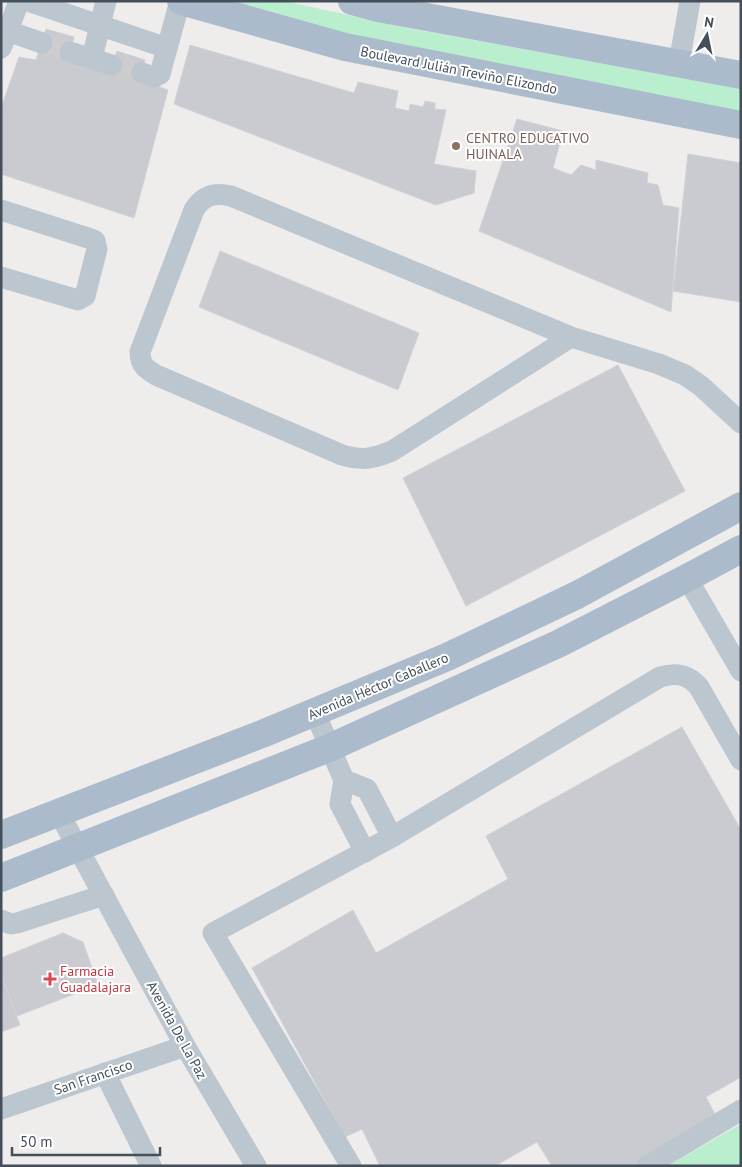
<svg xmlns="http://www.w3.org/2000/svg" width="742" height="1167" font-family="'PT Sans',sans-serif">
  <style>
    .green { fill: #b9eecf }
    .building { fill: #c9cbd1; stroke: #d0d2d8 }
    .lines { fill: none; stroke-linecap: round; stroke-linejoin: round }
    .minor-tunnel { stroke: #cdcdcf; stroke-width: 21; stroke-dasharray: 21 11; stroke-linecap: butt }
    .minor { stroke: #bcc6cf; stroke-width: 21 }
    .major { stroke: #abbbcc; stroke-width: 28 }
    .education-dot { fill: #8d6e63; stroke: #fff; stroke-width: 2 }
    .health-dot { fill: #e0444e; stroke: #fff; stroke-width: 2 }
    .labels { text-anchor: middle; stroke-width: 4; stroke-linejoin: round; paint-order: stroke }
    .street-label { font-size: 14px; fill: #444f5a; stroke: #fff }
    .education-label { font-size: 14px; fill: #785e54; stroke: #fff; text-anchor: start }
    .health-label { font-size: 14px; fill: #be3a42; stroke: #fff; text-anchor: start }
  </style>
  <rect width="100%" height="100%" fill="#efecec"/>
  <g class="green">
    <polygon points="217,1 284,1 412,29 741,89 741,112 422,54"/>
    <polygon points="741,1124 741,1166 668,1166"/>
  </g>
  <g class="building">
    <polygon points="46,29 74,37 69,58 110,71 117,51 145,60 141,80 168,90 134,218 1,174 1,108 19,57 36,60"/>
    <polygon points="190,45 354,93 358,82 398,91 395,108 409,111 410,104 423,107 425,101 435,103 435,109 446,110 434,164 476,171 474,193 436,205 174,104"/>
    <polygon points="517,119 563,131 553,168 571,175 581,165 596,170 596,160 648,173 647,183 658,185 663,205 679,208 671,312 479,231"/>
    <polygon points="688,154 741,163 741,302 673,291"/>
    <polygon points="220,251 419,333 398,390 199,307"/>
    <polygon points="618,365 685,491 466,606 403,478"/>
    <polygon points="682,727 741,830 741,1077 706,1097 718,1120 641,1166 552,1166 537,1142 495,1166 380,1166 362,1129 345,1137 252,968 353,910 376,953 508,879 486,836"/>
    <polygon points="63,933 83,942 98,985 17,1016 1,974 1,958"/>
    <polygon points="1,974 20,1025 1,1032"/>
  </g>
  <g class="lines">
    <g class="minor-tunnel">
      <polyline points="42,43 70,52"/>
      <polyline points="112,65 142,73"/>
    </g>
    <g class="minor">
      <polyline points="19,1 8,31 42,43"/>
      <polyline points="28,1 167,48"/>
      <polyline points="1,48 8,31"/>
      <polyline points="70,52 112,65"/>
      <polyline points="92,58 106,1"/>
      <polyline points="679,63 690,1"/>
      <polyline points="142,73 154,77 160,74 180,1"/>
      <polyline points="1,210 91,239 95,241 97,249 85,296 78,300 1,277"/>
      <path d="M571,337l-179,114c-20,8 -29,10 -50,4l-186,-80c-10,-6 -16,-10 -16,-23l54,-142c9,-15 21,-18 37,-14l340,141 88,27 26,11 16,11 40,37"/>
      <polyline points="687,578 741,671"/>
      <polyline points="315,713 344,780 340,804 365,852"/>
      <polyline points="344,780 367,789 392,837"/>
      <polyline points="59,813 185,1046 256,1166"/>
      <polyline points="1,920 11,924 17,923 104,895"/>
      <polyline points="105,1073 151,1166"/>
      <polyline points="1,1109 185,1046"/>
      <path d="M351,1166l-138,-233 179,-96 268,-160c16,-5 28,-3 39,10l42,73"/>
      <polyline points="647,1166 741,1110"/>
    </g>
    <g class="major">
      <polyline points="181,1 345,47 741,125"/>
      <polyline points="352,1 378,8 741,75"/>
      <polyline points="1,835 262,734 447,657 577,595 741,506"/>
      <polyline points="1,878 329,748 558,644 687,578 741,549"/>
    </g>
  </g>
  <circle class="education-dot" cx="456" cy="146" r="5"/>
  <path class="health-dot" d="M47.5 971.5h5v5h5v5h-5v5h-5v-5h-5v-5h5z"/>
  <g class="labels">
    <g class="street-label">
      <text transform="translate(459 70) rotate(11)" y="5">Boulevard Julián Treviño Elizondo</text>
      <text transform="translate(378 686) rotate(-23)" y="5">Avenida Héctor Caballero</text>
      <text transform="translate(177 1030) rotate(61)" y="5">Avenida De La Paz</text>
      <text transform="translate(93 1077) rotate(-19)" y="5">San Francisco</text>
    </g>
    <g class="education-label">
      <text x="466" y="143">CENTRO EDUCATIVO<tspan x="466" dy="16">HUINALA</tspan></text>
    </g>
    <g class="health-label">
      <text x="60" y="976">Farmacia<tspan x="60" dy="16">Guadalajara</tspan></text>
    </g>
  </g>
  <rect width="742" height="1167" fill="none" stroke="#444f5a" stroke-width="5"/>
  <g transform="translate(707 35) rotate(10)" stroke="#ffffff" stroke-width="4" paint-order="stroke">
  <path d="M0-4L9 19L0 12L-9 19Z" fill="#444f5a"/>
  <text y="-8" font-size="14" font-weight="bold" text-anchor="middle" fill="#444f5a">N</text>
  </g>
  <path d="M12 1147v8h148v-8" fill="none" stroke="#444f5a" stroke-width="2.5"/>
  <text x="20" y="1147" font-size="15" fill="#444f5a" stroke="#ffffff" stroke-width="4" paint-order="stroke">50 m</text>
</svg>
